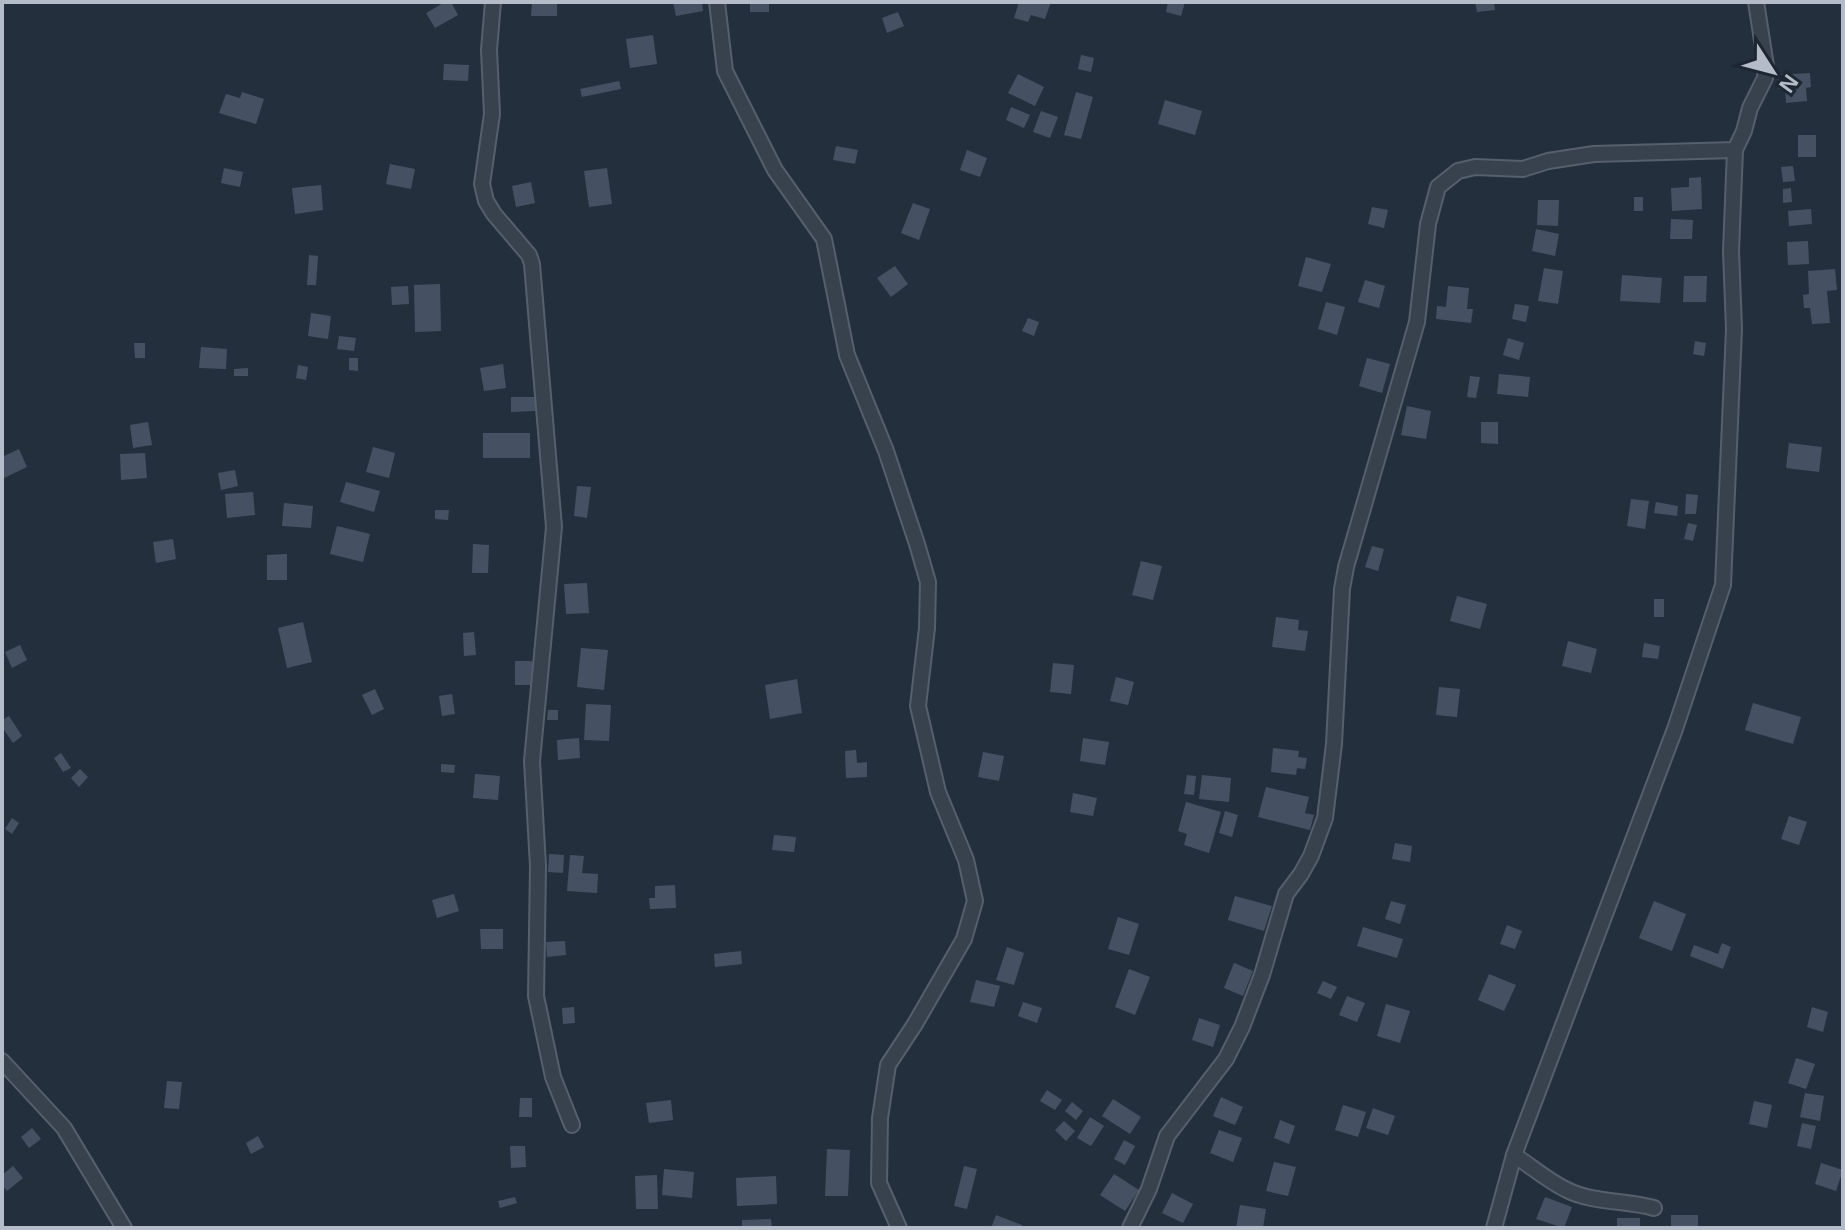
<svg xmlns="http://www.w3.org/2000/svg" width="1845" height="1230" font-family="Arial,sans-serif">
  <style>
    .building { fill: #455162 }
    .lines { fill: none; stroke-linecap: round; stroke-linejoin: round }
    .street-casing { stroke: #565f6c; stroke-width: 18 }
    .street { stroke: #38414e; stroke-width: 14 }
  </style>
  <rect width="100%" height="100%" fill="#242f3e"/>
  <g class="building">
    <polygon points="445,2 451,2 458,15 435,28 426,13"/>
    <polygon points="532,2 557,2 557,16 531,16"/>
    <polygon points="673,2 702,2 703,11 676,16"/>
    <rect x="750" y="2" width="19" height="10"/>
    <polygon points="1019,2 1051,2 1045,19 1031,15 1028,22 1014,18"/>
    <polygon points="1168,2 1185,2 1181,16 1166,12"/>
    <polygon points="1475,2 1494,2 1495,10 1477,12"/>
    <polygon points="898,12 904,26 887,33 882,18"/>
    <polygon points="653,35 657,64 630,68 626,39"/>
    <polygon points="1081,55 1094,58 1091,72 1078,69"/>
    <polygon points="444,64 469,65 468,81 443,80"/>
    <polygon points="1810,73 1811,87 1806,88 1807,101 1786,103 1785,88 1778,89 1778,75"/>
    <polygon points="1018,74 1044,87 1035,106 1008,93"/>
    <polygon points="619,81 621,89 582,97 580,89"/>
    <polygon points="242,92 264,99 256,124 219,113 226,94 240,98"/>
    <polygon points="1076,92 1093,97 1081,139 1064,135"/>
    <polygon points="1165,100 1202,111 1195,135 1158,124"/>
    <polygon points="1011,107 1030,115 1024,128 1006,120"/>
    <polygon points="1041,111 1058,117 1050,138 1033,132"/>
    <rect x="1798" y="135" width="18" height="22"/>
    <polygon points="836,146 858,150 855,164 833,160"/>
    <polygon points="967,150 987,158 980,177 960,170"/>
    <polygon points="390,164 415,169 411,189 386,184"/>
    <polygon points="1793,166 1795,181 1783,182 1781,167"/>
    <polygon points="224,168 243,172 240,187 221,183"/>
    <polygon points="607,168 612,204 589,207 584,171"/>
    <polygon points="1701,177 1702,209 1672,211 1671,188 1689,187 1689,178"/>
    <polygon points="531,182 535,203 516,207 512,186"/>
    <polygon points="321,185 323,210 295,214 292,188"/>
    <polygon points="1791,188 1792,202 1783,203 1783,189"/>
    <rect x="1634" y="197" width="9" height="14"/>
    <polygon points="1538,200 1559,200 1558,226 1537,225"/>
    <polygon points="913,203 930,209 919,240 901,233"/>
    <polygon points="1372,207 1388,210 1384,228 1368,224"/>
    <polygon points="1811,209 1812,224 1789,226 1788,211"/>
    <polygon points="1671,219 1693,220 1692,239 1670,239"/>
    <polygon points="1536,229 1559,234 1555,256 1532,251"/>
    <polygon points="1808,241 1809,264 1788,265 1787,242"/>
    <polygon points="309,255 318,256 316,285 307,285"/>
    <polygon points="1306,257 1331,264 1322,292 1298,286"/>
    <polygon points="895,266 908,284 891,297 877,278"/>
    <polygon points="1544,268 1563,271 1558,304 1538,301"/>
    <polygon points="1835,269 1837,290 1827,291 1830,323 1812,324 1810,308 1804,308 1803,295 1809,294 1808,271"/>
    <polygon points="1622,275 1662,278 1660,303 1620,301"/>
    <polygon points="1684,276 1707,276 1706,302 1683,302"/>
    <polygon points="1365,280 1385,286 1379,308 1358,302"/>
    <polygon points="440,284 441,331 415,332 414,285"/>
    <polygon points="408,286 409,304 392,305 391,287"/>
    <polygon points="1448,286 1469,288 1467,309 1473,309 1471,323 1436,319 1437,306 1446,307"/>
    <polygon points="1326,302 1345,307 1337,335 1318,329"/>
    <polygon points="1515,304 1529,306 1526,322 1512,319"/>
    <polygon points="311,313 331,316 328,339 308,336"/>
    <polygon points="1028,318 1039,322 1034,336 1022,331"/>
    <polygon points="339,336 356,338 354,351 337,349"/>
    <polygon points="1508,338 1524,343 1519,360 1503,355"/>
    <polygon points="1695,341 1706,343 1704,356 1693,354"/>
    <polygon points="134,343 145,343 145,358 135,358"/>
    <polygon points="201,347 227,349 226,369 199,368"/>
    <polygon points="349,358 358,358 358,371 349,370"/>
    <polygon points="1367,358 1390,364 1382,393 1359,386"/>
    <polygon points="503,364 506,388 484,391 480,368"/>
    <polygon points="298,365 308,367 306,380 296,378"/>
    <polygon points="248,368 248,376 234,376 234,369"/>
    <polygon points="1499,374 1530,377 1528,397 1497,394"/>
    <polygon points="1470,376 1480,377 1476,398 1467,397"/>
    <polygon points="511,397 535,397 535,411 511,412"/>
    <polygon points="1407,406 1431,411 1426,439 1401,435"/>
    <polygon points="148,422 152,445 133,448 130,425"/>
    <polygon points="1481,422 1498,422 1498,444 1481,443"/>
    <rect x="483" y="433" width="47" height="25"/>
    <polygon points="1789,443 1822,447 1819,472 1786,468"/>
    <polygon points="373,447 395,453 389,478 366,472"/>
    <polygon points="19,449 27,467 4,478 2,457"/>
    <polygon points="145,453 147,478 121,480 120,454"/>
    <polygon points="235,470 238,486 221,490 218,473"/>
    <polygon points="346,482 380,491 374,512 340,502"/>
    <polygon points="577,486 591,487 587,518 574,516"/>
    <polygon points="253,492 255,515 227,518 225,494"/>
    <polygon points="1686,494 1698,495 1696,514 1685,514"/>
    <polygon points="1631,499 1649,501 1645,529 1627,526"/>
    <polygon points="1656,502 1678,506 1677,516 1654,513"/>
    <polygon points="284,503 313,506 311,528 282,526"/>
    <polygon points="435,510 449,510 448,520 435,519"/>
    <polygon points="1688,523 1697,525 1693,541 1684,539"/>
    <polygon points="337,526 370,534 363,562 330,554"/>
    <polygon points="173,539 176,559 156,563 153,542"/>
    <polygon points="473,544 489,545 488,573 472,573"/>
    <polygon points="1372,546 1384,549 1378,571 1365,567"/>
    <polygon points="287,554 287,580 267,580 267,555"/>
    <polygon points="1141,561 1162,566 1153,600 1132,595"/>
    <polygon points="587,583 589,613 566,614 564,584"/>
    <polygon points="1457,596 1487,604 1480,629 1450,621"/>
    <rect x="1654" y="599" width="10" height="18"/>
    <polygon points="1276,617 1299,620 1298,630 1308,631 1305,651 1272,647"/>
    <polygon points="303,622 312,662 287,668 278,628"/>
    <polygon points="474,632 476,655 464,656 463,633"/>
    <polygon points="1568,641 1597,649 1591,673 1562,666"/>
    <polygon points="1644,643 1660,646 1658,659 1642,657"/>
    <polygon points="20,645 27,660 12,668 5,652"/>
    <polygon points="581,648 608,650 604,690 577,687"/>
    <rect x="515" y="661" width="17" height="24"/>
    <polygon points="1053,663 1074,665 1071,694 1050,692"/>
    <polygon points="1116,677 1134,682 1128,705 1110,701"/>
    <polygon points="797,679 802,713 770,719 765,685"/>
    <polygon points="1439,687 1460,689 1457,717 1436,715"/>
    <polygon points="375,689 384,709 372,715 362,695"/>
    <polygon points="452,694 455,714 442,716 439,696"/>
    <polygon points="1753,703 1801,717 1793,744 1745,730"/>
    <polygon points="586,704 611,705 609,741 584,740"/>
    <polygon points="548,710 558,710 558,720 547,720"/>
    <polygon points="9,716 22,736 13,743 2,727 2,720"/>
    <polygon points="579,738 580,758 558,760 557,740"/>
    <polygon points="1083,738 1109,742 1105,765 1080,761"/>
    <polygon points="1273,748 1299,751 1298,757 1307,758 1305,769 1297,768 1296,775 1271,772"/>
    <polygon points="856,750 857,763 867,762 867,777 846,778 845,751"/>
    <polygon points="983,752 1004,756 999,781 978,777"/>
    <polygon points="61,753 71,768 63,772 54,758"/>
    <polygon points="441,764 455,765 454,773 441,772"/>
    <polygon points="80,769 88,777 79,787 71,778"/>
    <polygon points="475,774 500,776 498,800 473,798"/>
    <polygon points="1187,775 1196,776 1194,795 1184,794"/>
    <polygon points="1202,775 1231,778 1229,802 1199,799"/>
    <polygon points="1266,787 1309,797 1305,813 1314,815 1310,830 1258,817"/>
    <polygon points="1073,793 1097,798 1093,816 1070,812"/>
    <polygon points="1186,802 1221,812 1209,853 1184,845 1187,834 1178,831"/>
    <polygon points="1225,811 1238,815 1232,837 1219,833"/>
    <polygon points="1789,816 1807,822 1799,845 1781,839"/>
    <polygon points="12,818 19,823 12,834 5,829"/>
    <polygon points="774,835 796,837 794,852 772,850"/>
    <polygon points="1395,843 1412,846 1410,862 1392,859"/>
    <polygon points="549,854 564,855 563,873 548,872"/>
    <polygon points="570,855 584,856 582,873 598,874 597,893 567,891"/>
    <polygon points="675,885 676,908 650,909 649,898 655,898 655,886"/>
    <polygon points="454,894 459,911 437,918 432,900"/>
    <polygon points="1235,896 1272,906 1264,931 1228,920"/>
    <polygon points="1391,901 1406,905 1400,924 1385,919"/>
    <polygon points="1654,901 1686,914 1672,951 1639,938"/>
    <polygon points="1118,917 1139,924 1129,955 1108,949"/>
    <polygon points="1507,925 1522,931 1515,949 1500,944"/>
    <polygon points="1363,927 1403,939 1397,958 1357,946"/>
    <polygon points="480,929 503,929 503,949 481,949"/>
    <polygon points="565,941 566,955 547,957 546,942"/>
    <polygon points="1722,943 1731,947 1723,969 1690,956 1694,945 1718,954"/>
    <polygon points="1007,947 1024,953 1014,985 996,980"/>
    <polygon points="741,951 742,964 715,967 714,954"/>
    <polygon points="1234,963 1253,971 1243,996 1224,988"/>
    <polygon points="1129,969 1150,977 1135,1015 1115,1007"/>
    <polygon points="1489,974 1516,985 1504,1011 1478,1000"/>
    <polygon points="976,980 1000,986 994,1007 970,1002"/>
    <polygon points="1323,981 1337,987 1331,999 1317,993"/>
    <polygon points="1347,996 1365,1003 1357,1022 1339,1015"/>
    <polygon points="1023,1002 1042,1008 1037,1023 1018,1016"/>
    <polygon points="1386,1004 1410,1011 1400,1043 1377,1036"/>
    <polygon points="574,1007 575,1023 563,1024 562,1008"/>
    <polygon points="1812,1007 1828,1012 1823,1032 1807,1027"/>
    <polygon points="1199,1018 1220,1025 1213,1047 1192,1040"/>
    <polygon points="1796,1058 1815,1064 1806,1089 1788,1083"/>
    <polygon points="167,1081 182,1082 179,1109 164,1108"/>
    <polygon points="1047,1090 1062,1100 1055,1110 1040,1101"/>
    <polygon points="1805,1093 1824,1096 1820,1121 1800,1117"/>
    <polygon points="1221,1097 1243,1107 1235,1125 1213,1116"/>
    <polygon points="520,1098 532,1098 532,1117 519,1117"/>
    <polygon points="1113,1099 1141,1117 1130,1134 1102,1116"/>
    <polygon points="671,1100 673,1120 649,1123 646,1103"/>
    <polygon points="1754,1101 1772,1105 1767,1128 1749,1124"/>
    <polygon points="1072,1102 1083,1111 1076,1120 1065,1111"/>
    <polygon points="1343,1105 1366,1112 1358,1137 1335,1130"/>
    <polygon points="1373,1108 1395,1116 1388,1135 1366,1128"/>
    <polygon points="1090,1117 1104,1126 1091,1146 1077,1138"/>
    <polygon points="1280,1120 1295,1126 1289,1144 1274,1138"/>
    <polygon points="1064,1121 1075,1131 1066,1141 1055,1130"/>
    <polygon points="1802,1123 1816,1126 1811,1149 1797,1146"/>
    <polygon points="32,1128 41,1139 29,1148 21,1137"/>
    <polygon points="1219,1130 1242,1138 1233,1162 1210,1153"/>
    <polygon points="258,1136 264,1147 251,1154 246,1143"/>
    <polygon points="1124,1140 1135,1146 1125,1165 1114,1159"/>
    <polygon points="510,1146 525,1146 526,1167 511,1168"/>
    <polygon points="827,1149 850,1150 848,1196 825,1196"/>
    <polygon points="1274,1162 1296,1167 1288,1196 1266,1191"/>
    <polygon points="1821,1163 1843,1170 1836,1191 1815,1184"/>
    <polygon points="13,1166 23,1178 7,1191 2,1185 2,1175"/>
    <polygon points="964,1166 977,1169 967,1209 954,1206"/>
    <polygon points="664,1169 694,1172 692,1198 662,1195"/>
    <polygon points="1114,1174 1139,1190 1125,1211 1100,1195"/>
    <polygon points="657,1175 658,1209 636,1209 635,1176"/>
    <polygon points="776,1176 777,1204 737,1206 736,1178"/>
    <polygon points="1172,1193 1193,1204 1183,1223 1162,1213"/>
    <polygon points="515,1197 517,1203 500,1208 498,1201"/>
    <polygon points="1545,1197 1572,1207 1564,1228 1536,1219"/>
    <polygon points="1240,1205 1266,1209 1263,1228 1236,1228"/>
    <polygon points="996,1215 1022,1225 1021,1228 991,1228"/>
    <rect x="1671" y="1215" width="27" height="13"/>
    <rect x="1617" y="1218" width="23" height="10"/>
    <polygon points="771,1219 772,1228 742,1228 742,1220"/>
  </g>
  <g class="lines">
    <defs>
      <g id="street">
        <polyline points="493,2 489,50 492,114 482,184 486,201 494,214 529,255 532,264 554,527 532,761 538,866 536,996 553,1077 572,1125"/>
        <polyline points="717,2 725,71 775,170 824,239 847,355 886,451 917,544 928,582 927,628 918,706 938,792 966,860 975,901 964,939 915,1024 888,1065 880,1118 879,1183 899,1228"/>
        <polyline points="2,1061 64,1128 124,1228"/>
        <path d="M1514,1155c17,11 34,26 53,35 26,13 59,10 87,18"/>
        <polyline points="1130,1228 1149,1189 1167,1136 1226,1059 1242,1027 1262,975 1286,894 1301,874 1311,856 1325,818 1334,744 1342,589 1346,567 1417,322 1428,224 1438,187 1458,171 1475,167 1523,169 1548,161 1594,154 1735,150"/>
        <polyline points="1494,1228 1514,1155 1675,729 1723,585 1734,329 1731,251 1735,150 1744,131 1750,108 1765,78 1766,66 1756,2"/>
      </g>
    </defs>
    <use href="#street" class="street-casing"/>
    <use href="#street" class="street"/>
  </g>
  <rect width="1845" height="1230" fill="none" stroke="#b4bcc9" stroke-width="8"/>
  <g transform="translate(1773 72) rotate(126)" stroke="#1d2633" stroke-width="6" paint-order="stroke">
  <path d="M0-6L14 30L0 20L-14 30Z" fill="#b4bcc9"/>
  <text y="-12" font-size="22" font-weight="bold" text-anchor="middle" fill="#b4bcc9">N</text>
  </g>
</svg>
